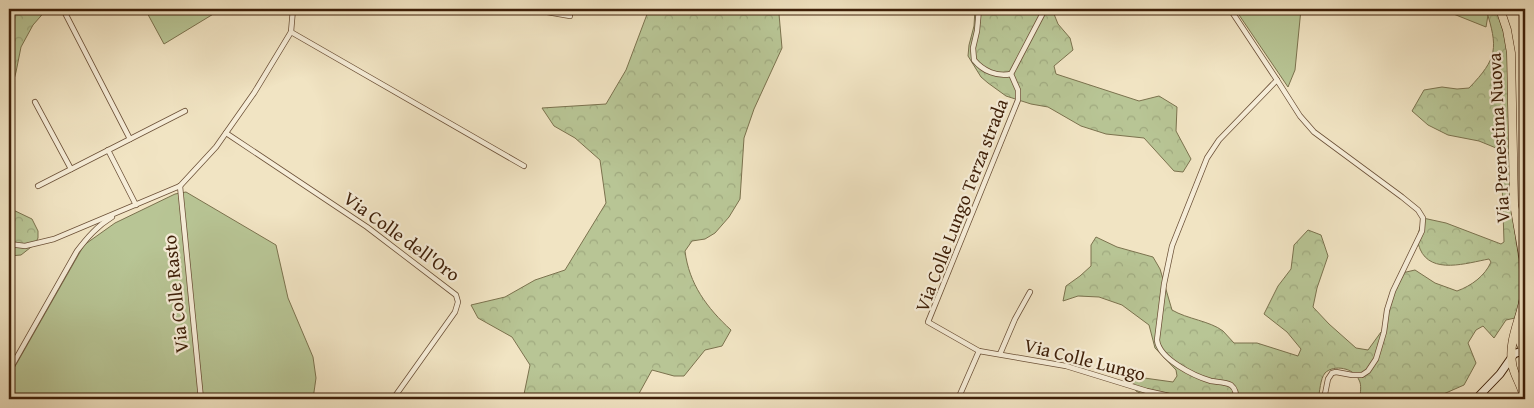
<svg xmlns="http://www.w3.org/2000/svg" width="1534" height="408" font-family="'Gentium Book Plus',serif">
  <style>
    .green { fill: #b8c595; stroke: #7b724e }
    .forest { fill: url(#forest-crowns); stroke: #7b724e }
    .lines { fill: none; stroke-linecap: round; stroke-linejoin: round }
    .minor-casing { stroke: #6b5037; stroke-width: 6 }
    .secondary-casing { stroke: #3e1f08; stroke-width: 9 }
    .primary-casing { stroke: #3e1f08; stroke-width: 9 }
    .minor { stroke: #f6edd8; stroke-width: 4.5 }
    .secondary { stroke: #f6edd8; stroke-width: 7 }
    .primary { stroke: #f1e4c3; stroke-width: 8 }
    .labels { text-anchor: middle; stroke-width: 4.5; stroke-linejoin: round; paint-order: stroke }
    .street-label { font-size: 19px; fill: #3e1f08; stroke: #f6edd8 }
  </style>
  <defs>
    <pattern id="forest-crowns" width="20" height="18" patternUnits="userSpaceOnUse" patternTransform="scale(1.25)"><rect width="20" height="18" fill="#b8c595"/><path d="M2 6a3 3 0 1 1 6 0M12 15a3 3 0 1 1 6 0" fill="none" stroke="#9fa97f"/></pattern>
  </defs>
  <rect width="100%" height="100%" fill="#f1e4c3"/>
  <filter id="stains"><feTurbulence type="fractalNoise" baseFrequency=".004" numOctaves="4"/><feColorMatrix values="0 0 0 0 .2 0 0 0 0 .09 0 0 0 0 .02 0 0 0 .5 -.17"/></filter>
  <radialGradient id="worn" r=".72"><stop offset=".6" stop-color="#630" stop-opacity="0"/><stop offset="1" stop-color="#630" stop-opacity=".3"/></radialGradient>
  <g class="green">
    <polygon points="145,9 213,9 215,13 164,44"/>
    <polygon points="1235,9 1301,9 1295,70 1288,87"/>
    <polygon points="1441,9 1486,9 1488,15 1486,27"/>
    <polygon points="186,192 276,245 288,298 313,357 316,378 313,399 15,399 9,396 9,377 84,245 115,223 175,194"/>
  </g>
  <g class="forest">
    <polygon points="9,9 47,9 33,25 21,47 16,72 9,98"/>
    <path d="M649,9h132l-2,5 3,34 -28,61 -10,29 -4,61 -11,18 -14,16 -10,6 -13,2 -7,10c4,33 22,57 46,79l-9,16 -17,4 -21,26h-10l-22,-6 -16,29h-113l7,-34 -18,-28 -34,-19 -7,-13 34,-8 30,-17 30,-10 41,-67 -6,-43 -25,-22 -21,-12 -12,-18 64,-4 20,-34z"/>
    <polygon points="975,9 1052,9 1058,24 1070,38 1073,50 1054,66 1056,74 1139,101 1159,96 1177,107 1176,131 1191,159 1183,172 1174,171 1144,138 1106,134 1081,126 1048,107 1031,104 1006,96 988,83 981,77 968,56 969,45 974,26"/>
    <path d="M1486,9h10l5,11 7,30 5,168 6,42 2,38 -6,20 -9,2 -12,18 -11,-12 -7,4 -8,13 8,20 -12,22 -25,11 1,3h-80c0,-6 2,-14 -1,-19 -5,-12 -25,-16 -34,-7 -5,6 -5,19 -7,26h-167l-15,-8 -3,-10 4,-4 36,5 4,-6 -1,-6 -21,-22 -6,-23 -27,-20 -23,-8 -21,-1 -15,5 3,-15 14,-10 11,-10v-21l5,-8 21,10 36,10 7,12 12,41c15,9 38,11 51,21 4,4 7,8 11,12h23l41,13 3,-7 -14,-17 -23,-18 14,-28 13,-17 3,-24 14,-15 13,5 7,21 -11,32 -4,19 16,17 27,24 12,2 13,-18 3,-1 3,-21 15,-37 13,-3 20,13 22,8c14,-5 28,-15 34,-29l-2,-3c-22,4 -58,16 -69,-10 0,-1 -3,-7 -3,-8 0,-6 4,-16 6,-23l23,5 55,21 3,-2 -3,-92 -22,-9 -31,-6 -20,-10 -16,-14 12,-21 18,-3 15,2 12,-1c29,-30 29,-40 17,-79z"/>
    <polygon points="9,208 32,219 38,231 38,238 35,244 21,255 9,256"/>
  </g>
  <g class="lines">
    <defs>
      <g id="minor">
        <polyline points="530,9 570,16"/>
        <path d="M979,9l-2,22 -4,17 1,12c9,11 23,17 37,14"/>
        <polyline points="1045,9 1011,74 1018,90 1018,100 928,322 979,351 1066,366 1147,391 1183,399"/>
        <path d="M1230,9l47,71 -58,60 -12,18 -35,88 -8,38 -7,56c2,19 37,36 54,41 6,1 15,1 20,4 5,4 5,9 5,14"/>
        <polyline points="65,13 130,139"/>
        <polyline points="291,32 524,166"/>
        <polyline points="1277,80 1300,116 1314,132 1402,197 1418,210 1423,218 1422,231 1393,291 1387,310 1384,332 1376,359 1368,371 1362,375 1352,375 1336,372 1332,373 1328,379 1324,399"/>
        <polyline points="35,102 71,169"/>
        <polyline points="226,133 367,227 456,295 458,302 455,312 393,399"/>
        <polyline points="108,150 136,205"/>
        <polyline points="38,186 185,111"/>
        <polyline points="180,186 201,399"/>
        <polyline points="9,244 25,246 54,239 180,186 216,147 254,93 291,32 293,9"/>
        <polyline points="1000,354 1015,319 1030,292"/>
        <path d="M9,371l68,-120c10,-13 20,-25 35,-34"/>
        <polyline points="958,399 979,351"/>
      </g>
      <polyline id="secondary" points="1476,399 1500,374 1514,354 1519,352 1525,355"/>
      <g id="primary">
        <polyline points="1500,9 1507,30 1511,53 1514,204 1525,267"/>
        <polyline points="1522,323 1519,340 1525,354"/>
        <polyline points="1525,365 1524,375 1525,386"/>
        <path d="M1524,399c-1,-13 -11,-24 -12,-36 -4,-25 11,-48 13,-73"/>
      </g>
    </defs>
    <use href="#minor" class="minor-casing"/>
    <use href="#secondary" class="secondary-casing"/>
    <use href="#primary" class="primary-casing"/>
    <use href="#minor" class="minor"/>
    <use href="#secondary" class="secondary"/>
    <use href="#primary" class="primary"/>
  </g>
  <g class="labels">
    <g class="street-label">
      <text transform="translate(1498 138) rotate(-93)" y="7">Via Prenestina Nuova</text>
      <text transform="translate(961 205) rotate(-69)" y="7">Via Colle Lungo Terza strada</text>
      <text transform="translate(402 236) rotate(36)" y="7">Via Colle dell'Oro</text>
      <text transform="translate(175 294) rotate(-96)" y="7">Via Colle Rasto</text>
      <text transform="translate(1085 359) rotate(14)" y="7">Via Colle Lungo</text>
    </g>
  </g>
  <rect width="1534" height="408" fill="none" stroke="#f1e4c3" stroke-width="30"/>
  <rect x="10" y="10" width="1514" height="388" fill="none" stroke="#3e1f08" stroke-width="2.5"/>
  <rect x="15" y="15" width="1504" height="378" fill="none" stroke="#3e1f08"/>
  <rect width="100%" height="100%" filter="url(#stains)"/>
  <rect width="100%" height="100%" fill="url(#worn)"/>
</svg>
